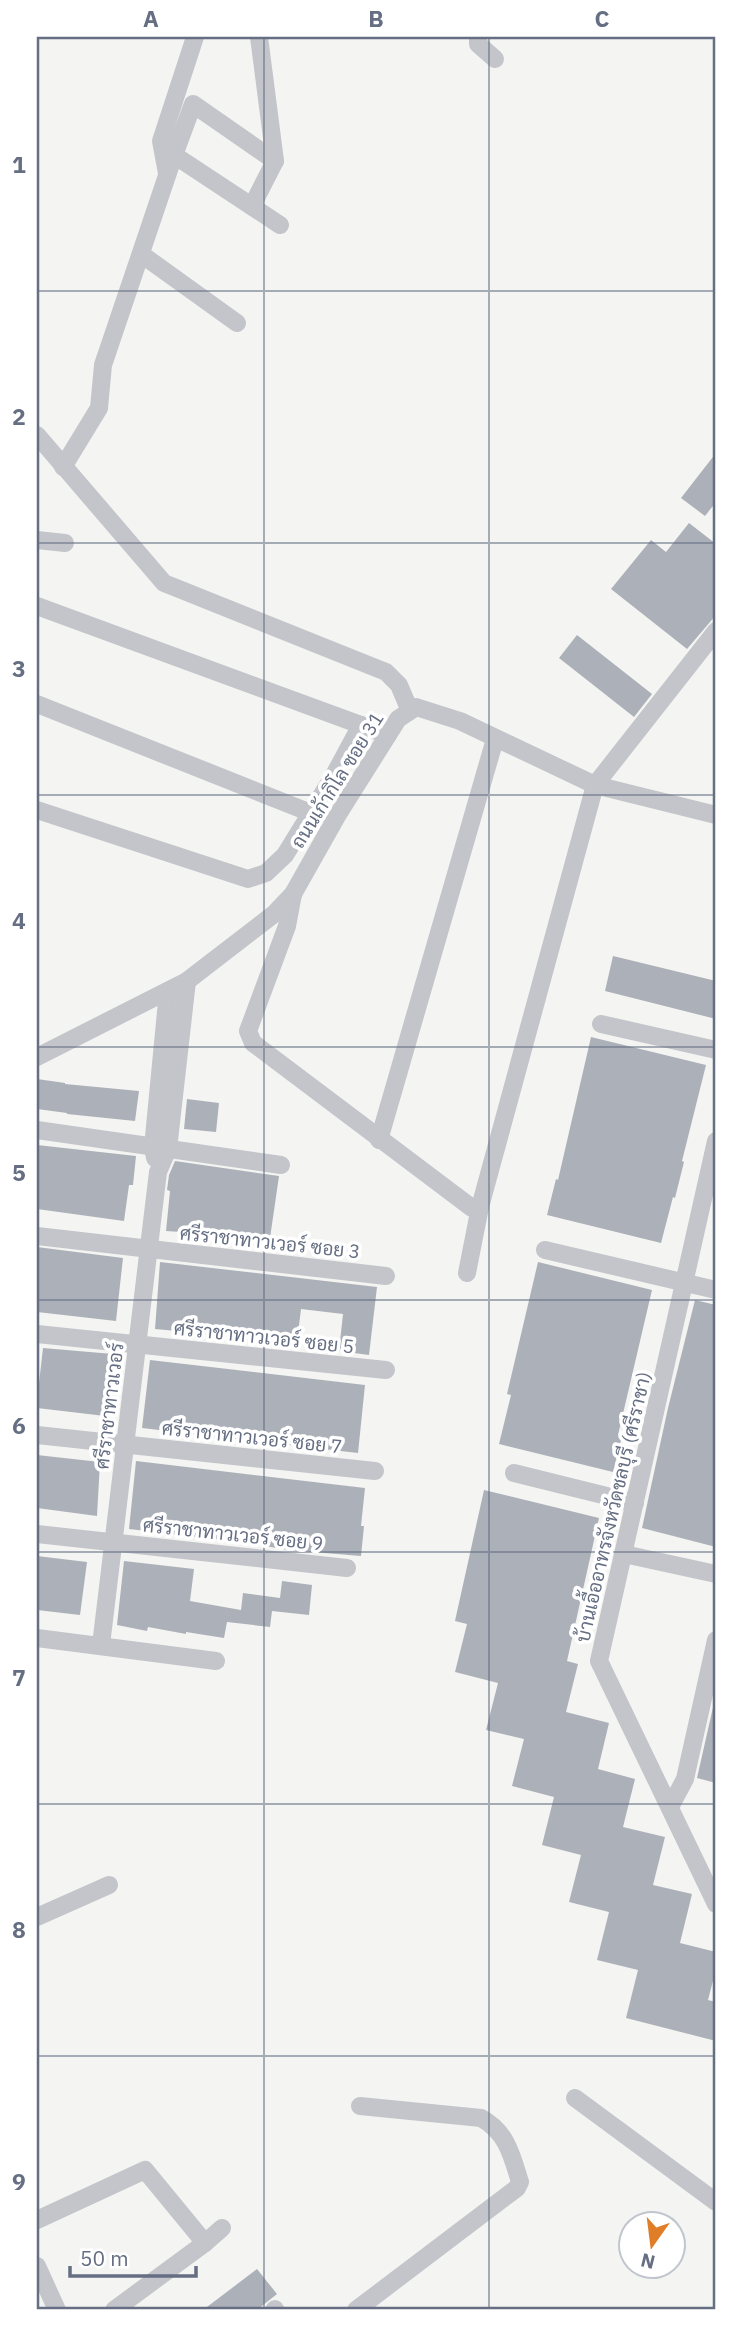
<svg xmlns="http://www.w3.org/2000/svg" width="753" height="2347" font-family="'IBM Plex Sans',Sarabun,sans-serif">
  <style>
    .building { fill: #acb0b8 }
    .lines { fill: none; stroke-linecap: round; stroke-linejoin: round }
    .minor { stroke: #c3c5ca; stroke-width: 18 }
    .grid { fill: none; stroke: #656e82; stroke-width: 2; stroke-opacity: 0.55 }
    .labels { text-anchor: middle; stroke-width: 7; stroke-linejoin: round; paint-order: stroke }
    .street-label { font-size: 19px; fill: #656e82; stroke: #fff }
    .neatline { fill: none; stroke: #656e82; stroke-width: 2.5 }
    .grid-label { font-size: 23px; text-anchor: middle; font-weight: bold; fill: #656e82 }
  </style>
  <rect width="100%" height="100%" fill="#f4f5f2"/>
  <g class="building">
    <polygon points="716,453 716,502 705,516 681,498"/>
    <polygon points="689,523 716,544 716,615 687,649 611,589 651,540 666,552"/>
    <polygon points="577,635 652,694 634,717 559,658"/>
    <polygon points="613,956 716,981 716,1019 605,991"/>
    <polygon points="591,1037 706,1065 682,1161 684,1162 675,1198 673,1197 661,1243 547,1215 556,1179 558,1180"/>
    <polygon points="37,1079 65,1083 65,1084 139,1091 135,1121 67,1114 67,1113 37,1109"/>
    <polygon points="187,1099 219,1103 216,1132 184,1129"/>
    <polygon points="37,1145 136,1156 133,1185 129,1185 124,1221 37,1209"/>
    <polygon points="175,1161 279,1176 270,1238 166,1231 170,1191 167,1190 169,1175"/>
    <polygon points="37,1247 123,1258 116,1321 37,1312"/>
    <polygon points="160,1262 377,1287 369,1355 339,1351 343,1314 301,1309 297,1342 155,1329"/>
    <polygon points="538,1262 652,1290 618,1435 622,1436 613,1472 499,1444 511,1395 507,1394"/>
    <polygon points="695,1300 716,1305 716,1547 642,1528 668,1408"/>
    <polygon points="43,1348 113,1354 105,1416 37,1408 37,1383 39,1383"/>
    <polygon points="150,1360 365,1385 358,1453 142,1428"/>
    <polygon points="37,1455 100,1462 97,1516 37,1508"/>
    <polygon points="136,1461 365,1488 361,1526 364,1526 361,1556 288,1550 249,1543 129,1529"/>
    <polygon points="484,1490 599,1518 567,1661 578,1664 566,1712 609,1723 598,1769 635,1779 623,1827 665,1837 653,1885 692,1894 680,1943 716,1952 716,1969 708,2000 716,2002 716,2041 626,2018 638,1970 597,1960 609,1912 569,1902 581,1855 542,1845 554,1797 512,1786 524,1739 486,1730 498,1683 455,1672 467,1624 455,1621"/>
    <polygon points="37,1556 87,1562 80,1615 37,1610"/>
    <polygon points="124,1561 194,1569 190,1601 241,1610 243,1593 280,1598 282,1581 312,1585 309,1615 272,1611 270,1627 227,1622 224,1638 186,1632 186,1634 148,1627 147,1631 117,1625"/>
    <polygon points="716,1694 716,1783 697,1778"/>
    <polygon points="257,2269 277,2294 257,2310 203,2310"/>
  </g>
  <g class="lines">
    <g class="minor">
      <polyline points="478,37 478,44 495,59"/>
      <polyline points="174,155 193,104 275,161"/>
      <polyline points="167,173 161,141 195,37"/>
      <polyline points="252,206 275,161 259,37"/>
      <polyline points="141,254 237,323"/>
      <polyline points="37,435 164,583 386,672 399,685 410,711"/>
      <polyline points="63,467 99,408 103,365 174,155 280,225"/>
      <polyline points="37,540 65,543"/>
      <polyline points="37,606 388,735"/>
      <polyline points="37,704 311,813"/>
      <polyline points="37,810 248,879 266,873 285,855 333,777 361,725"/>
      <polyline points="293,894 287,926 248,1031 253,1043 472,1208 480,1207"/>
      <polyline points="601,1024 716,1050"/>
      <polyline points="37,1057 187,981 274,914 293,894 337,816 398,719 416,707 460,721 595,785 716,815"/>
      <polyline points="37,1130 281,1165"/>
      <polyline points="379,1140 495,739"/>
      <polyline points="716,1141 599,1661 716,1904"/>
      <polyline points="155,1158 153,1147 168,991"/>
      <polyline points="37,1236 386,1276"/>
      <polyline points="545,1250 716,1290"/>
      <polyline points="467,1273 480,1207 595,785 716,631"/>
      <polyline points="37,1334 386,1370"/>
      <polyline points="37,1435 375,1471"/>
      <polyline points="514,1473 635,1503"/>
      <polyline points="37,1534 347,1568"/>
      <polyline points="624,1554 716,1574"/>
      <polyline points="37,1638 216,1661"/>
      <polyline points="101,1645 158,1172 168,1149 187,981"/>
      <polyline points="670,1807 685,1779 716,1640"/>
      <polyline points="37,1917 109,1885"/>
      <polyline points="575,2098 716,2202"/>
      <polyline points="37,2220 145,2170 205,2243"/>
      <polyline points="37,2266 57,2310"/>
      <polyline points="114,2310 205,2243 222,2228"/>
      <polyline points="274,2310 275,2309"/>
      <path d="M356,2310l161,-122 3,-6c-8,-26 -13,-50 -39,-64l-121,-12"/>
    </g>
  </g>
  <path class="grid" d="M264,37v2273M489,37v2273M37,291h679M37,543h679M37,795h679M37,1047h679M37,1300h679M37,1552h679M37,1804h679M37,2056h679"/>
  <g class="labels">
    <g class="street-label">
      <text transform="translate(337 780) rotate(-58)" y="7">ถนนเก้ากิโล ซอย 31</text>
      <text transform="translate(270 1242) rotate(6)" y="7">ศรีราชาทาวเวอร์ ซอย 3</text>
      <text transform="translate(264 1337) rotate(6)" y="7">ศรีราชาทาวเวอร์ ซอย 5</text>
      <text transform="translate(109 1406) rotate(-83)" y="7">ศรีราชาทาวเวอร์</text>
      <text transform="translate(252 1437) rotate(6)" y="7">ศรีราชาทาวเวอร์ ซอย 7</text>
      <text transform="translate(613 1507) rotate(-77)" y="7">บ้านเอื้ออาทรจังหวัดชลบุรี (ศรีราชา)</text>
      <text transform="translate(233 1534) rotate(6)" y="7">ศรีราชาทาวเวอร์ ซอย 9</text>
    </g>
  </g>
  <rect width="753" height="2347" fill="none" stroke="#ffffff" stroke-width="77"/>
  <g transform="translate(652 2245) rotate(194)"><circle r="33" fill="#ffffff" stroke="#c1c5cd" stroke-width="2"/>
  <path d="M0-5L12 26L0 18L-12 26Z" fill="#e07e27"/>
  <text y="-10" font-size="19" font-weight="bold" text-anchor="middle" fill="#656e82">N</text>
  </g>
  <path d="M70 2266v10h126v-10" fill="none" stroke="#656e82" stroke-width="3.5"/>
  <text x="80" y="2266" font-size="21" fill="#656e82" stroke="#ffffff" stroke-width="5" paint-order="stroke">50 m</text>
  <rect x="38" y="38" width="676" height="2270" class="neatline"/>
  <g class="grid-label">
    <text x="151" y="27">A</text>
    <text x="376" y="27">B</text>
    <text x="602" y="27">C</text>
    <text x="19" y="173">1</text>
    <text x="19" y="425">2</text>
    <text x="19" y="677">3</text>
    <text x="19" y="929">4</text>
    <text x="19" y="1181">5</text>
    <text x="19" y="1434">6</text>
    <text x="19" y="1686">7</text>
    <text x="19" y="1938">8</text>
    <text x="19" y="2190">9</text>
  </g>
</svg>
